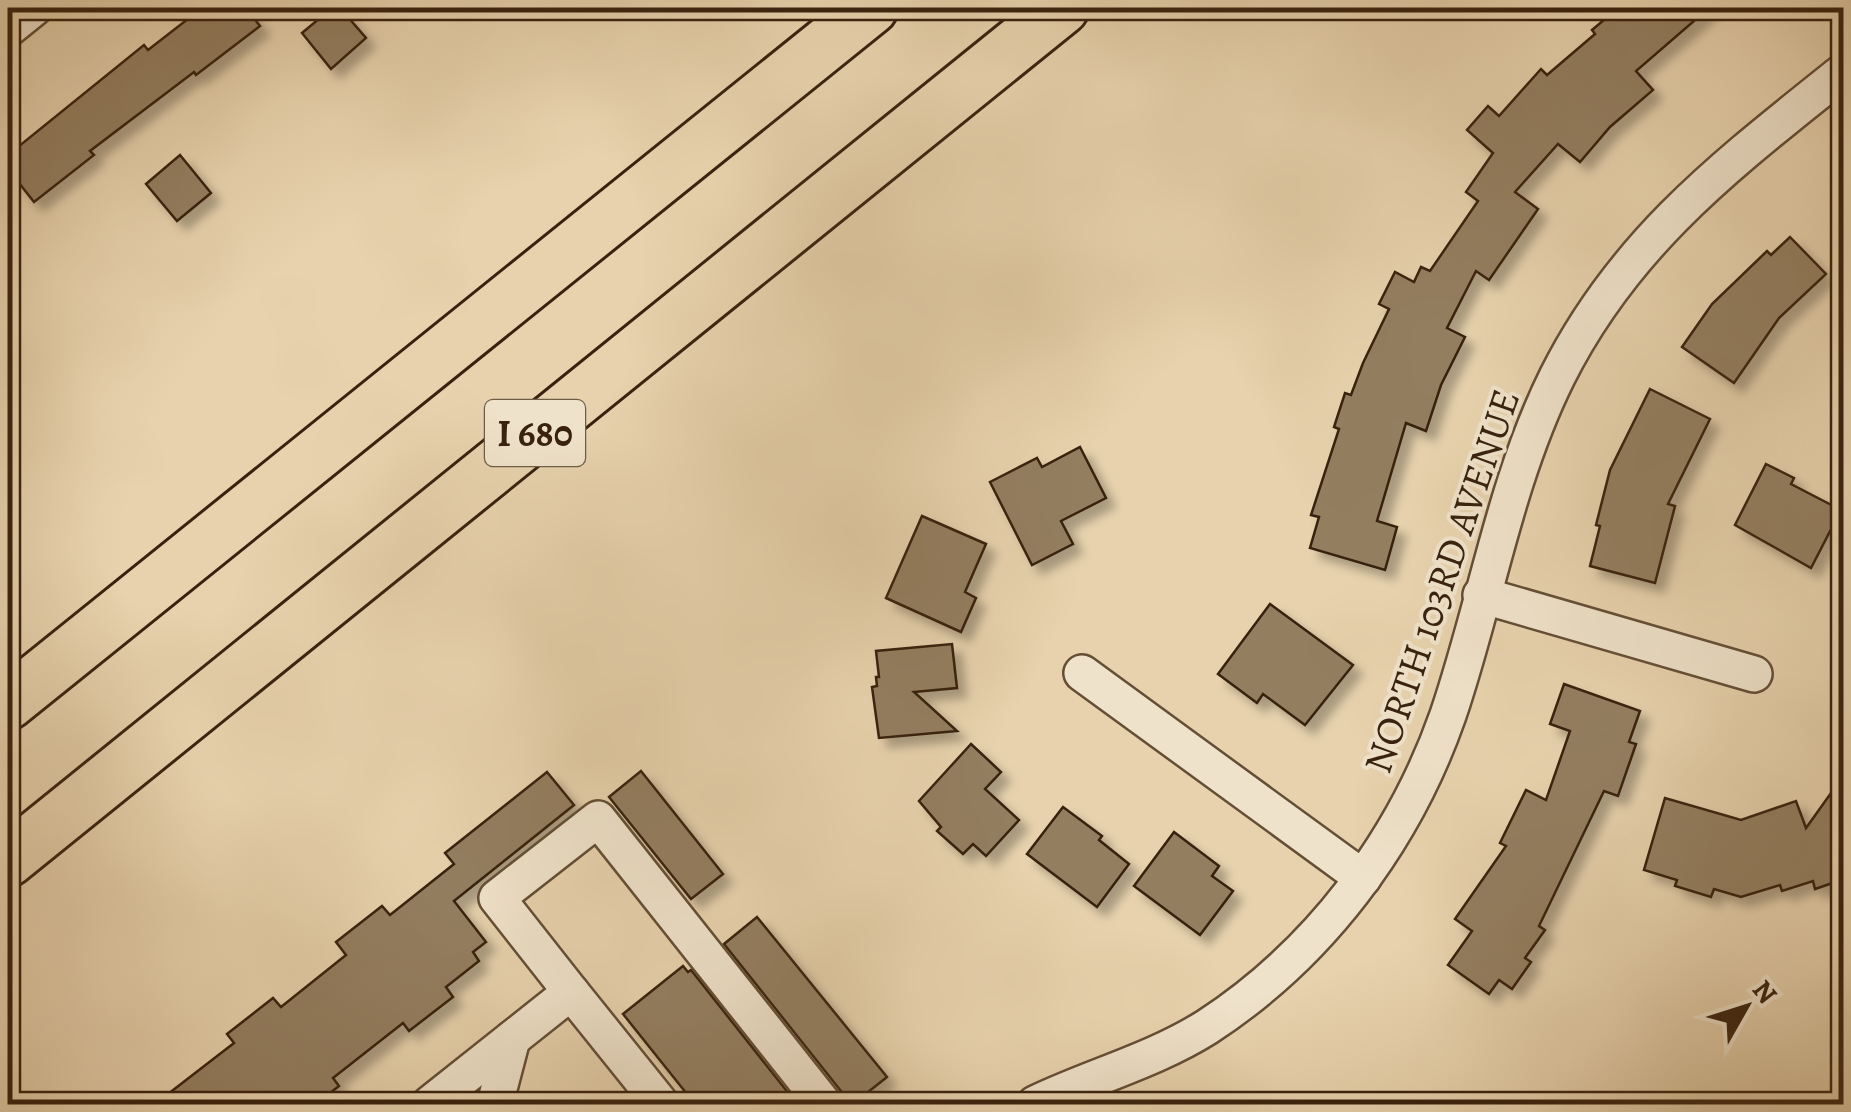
<svg xmlns="http://www.w3.org/2000/svg" width="1851" height="1112" font-family="Alegreya,serif">
  <style>
    .building { fill: #937e61; stroke: #38220f; stroke-width: 2.5; filter: url(#shadow) }
    .lines { fill: none; stroke-linecap: round; stroke-linejoin: round }
    .minor-casing { stroke: #644e36; stroke-width: 40 }
    .highway-casing { stroke: #38220f; stroke-width: 58 }
    .minor { stroke: #efe2ca; stroke-width: 35 }
    .highway { stroke: #e7d2ad; stroke-width: 52 }
    .labels { text-anchor: middle; stroke-width: 8; stroke-linejoin: round; paint-order: stroke }
    .shield { fill: #efe2ca; stroke: #6f5c47; stroke-width: 2.5 }
    .shield-label { font-size: 38px; font-weight: bold; fill: #38220f }
    .street-label { font-size: 40px; fill: #38220f; stroke: #efe2ca }
  </style>
  <defs>
    <filter id="shadow"><feDropShadow dx="9" dy="9" stdDeviation="5" flood-color="#0004"/></filter>
  </defs>
  <rect width="100%" height="100%" fill="#e7d2ad"/>
  <filter id="stains"><feTurbulence type="fractalNoise" baseFrequency=".002" numOctaves="4"/><feColorMatrix values="0 0 0 0 .2 0 0 0 0 .09 0 0 0 0 .02 0 0 0 .5 -.17"/></filter>
  <radialGradient id="worn" r=".72"><stop offset=".6" stop-color="#630" stop-opacity="0"/><stop offset="1" stop-color="#630" stop-opacity=".3"/></radialGradient>
  <g class="building">
    <polygon points="202,8 246,8 260,26 196,75 194,72 90,151 94,155 34,202 8,169 8,155 144,45 148,50"/>
    <polygon points="332,8 340,8 366,38 331,69 302,33"/>
    <polygon points="1618,8 1709,8 1636,71 1653,90 1610,127 1580,162 1558,144 1515,192 1538,209 1489,280 1476,271 1447,328 1465,337 1441,385 1426,431 1406,423 1377,521 1397,527 1385,570 1310,548 1319,517 1311,515 1339,429 1334,427 1345,393 1351,395 1363,363 1389,309 1379,304 1395,272 1414,282 1421,267 1430,271 1478,201 1466,192 1493,153 1467,130 1488,106 1499,116 1541,69 1547,75 1595,34 1592,30"/>
    <polygon points="180,155 211,193 177,221 146,184"/>
    <polygon points="1790,237 1826,274 1779,318 1734,383 1682,347 1712,304 1767,251 1771,255"/>
    <polygon points="1650,389 1710,419 1668,504 1675,506 1655,583 1590,566 1600,526 1596,525 1610,470"/>
    <polygon points="1080,447 1106,498 1061,521 1073,544 1032,565 990,482 1037,458 1042,467"/>
    <polygon points="1766,464 1794,478 1791,484 1841,510 1811,568 1735,525"/>
    <polygon points="922,516 986,544 965,592 976,598 961,632 886,598"/>
    <polygon points="1270,604 1353,665 1305,725 1263,694 1257,703 1218,674"/>
    <polygon points="952,644 957,688 914,692 957,731 879,738 872,687 877,686 876,677 879,677 876,651"/>
    <polygon points="1564,684 1640,711 1629,742 1636,744 1618,796 1604,791 1539,926 1545,930 1525,958 1531,962 1512,989 1499,980 1489,994 1448,965 1472,931 1455,919 1506,846 1500,843 1526,790 1546,800 1570,731 1550,724"/>
    <polygon points="971,744 1001,772 985,789 1019,820 986,856 973,844 963,854 937,831 941,827 919,801"/>
    <polygon points="641,771 723,874 691,899 609,797"/>
    <polygon points="547,772 574,805 454,901 486,942 473,952 479,961 446,987 453,997 409,1031 403,1023 333,1078 339,1086 316,1104 155,1104 234,1043 227,1034 273,998 281,1007 346,955 336,942 382,906 390,915 454,864 445,853"/>
    <polygon points="1844,775 1844,879 1815,889 1813,881 1782,891 1780,885 1741,897 1714,889 1711,897 1675,886 1677,880 1644,870 1665,798 1741,820 1796,801 1806,828"/>
    <polygon points="1063,807 1102,836 1099,840 1129,864 1097,907 1027,854"/>
    <polygon points="1174,832 1219,866 1212,876 1233,891 1200,935 1134,886"/>
    <polygon points="757,917 887,1077 853,1104 845,1104 841,1091 724,944"/>
    <polygon points="683,966 688,972 691,970 797,1104 695,1104 623,1014"/>
  </g>
  <g class="lines">
    <defs>
      <g id="minor">
        <polyline points="8,29 34,8"/>
        <polyline points="1481,595 1754,674"/>
        <polyline points="1082,673 1363,878"/>
        <polyline points="571,992 497,898 598,819 824,1104"/>
        <polyline points="430,1104 571,992 661,1104"/>
        <polyline points="495,1104 512,1039"/>
        <path d="M1035,1104c56,-27 118,-43 172,-77 112,-73 197,-186 241,-312 38,-111 56,-231 109,-338 68,-136 171,-213 287,-306"/>
      </g>
      <g id="highway">
        <polyline points="8,703 871,8"/>
        <polyline points="8,860 1062,8"/>
      </g>
    </defs>
    <use href="#minor" class="minor-casing"/>
    <use href="#highway" class="highway-casing"/>
    <use href="#minor" class="minor"/>
    <use href="#highway" class="highway"/>
  </g>
  <g class="labels">
    <rect class="shield" x="485" y="400" width="100" height="66" rx="8"/>
    <g class="shield-label">
      <text x="535" y="446">I 680</text>
    </g>
    <g class="street-label">
      <text transform="translate(1441 581) rotate(-71)" y="14">NORTH 103RD AVENUE</text>
    </g>
  </g>
  <rect width="1851" height="1112" fill="none" stroke="#e7d2ad" stroke-width="40"/>
  <rect x="10" y="10" width="1831" height="1092" fill="none" stroke="#38220f" stroke-width="5"/>
  <rect x="20" y="20" width="1811" height="1072" fill="none" stroke="#38220f" stroke-width="2.5"/>
  <g transform="translate(1746 1007) rotate(51)" stroke="#efe2ca" stroke-width="8" paint-order="stroke">
  <path d="M0-8L18 38L0 25L-18 38Z" fill="#38220f"/>
  <text y="-15" font-size="28" font-weight="bold" text-anchor="middle" fill="#38220f">N</text>
  </g>
  <rect width="100%" height="100%" filter="url(#stains)"/>
  <rect width="100%" height="100%" fill="url(#worn)"/>
</svg>
